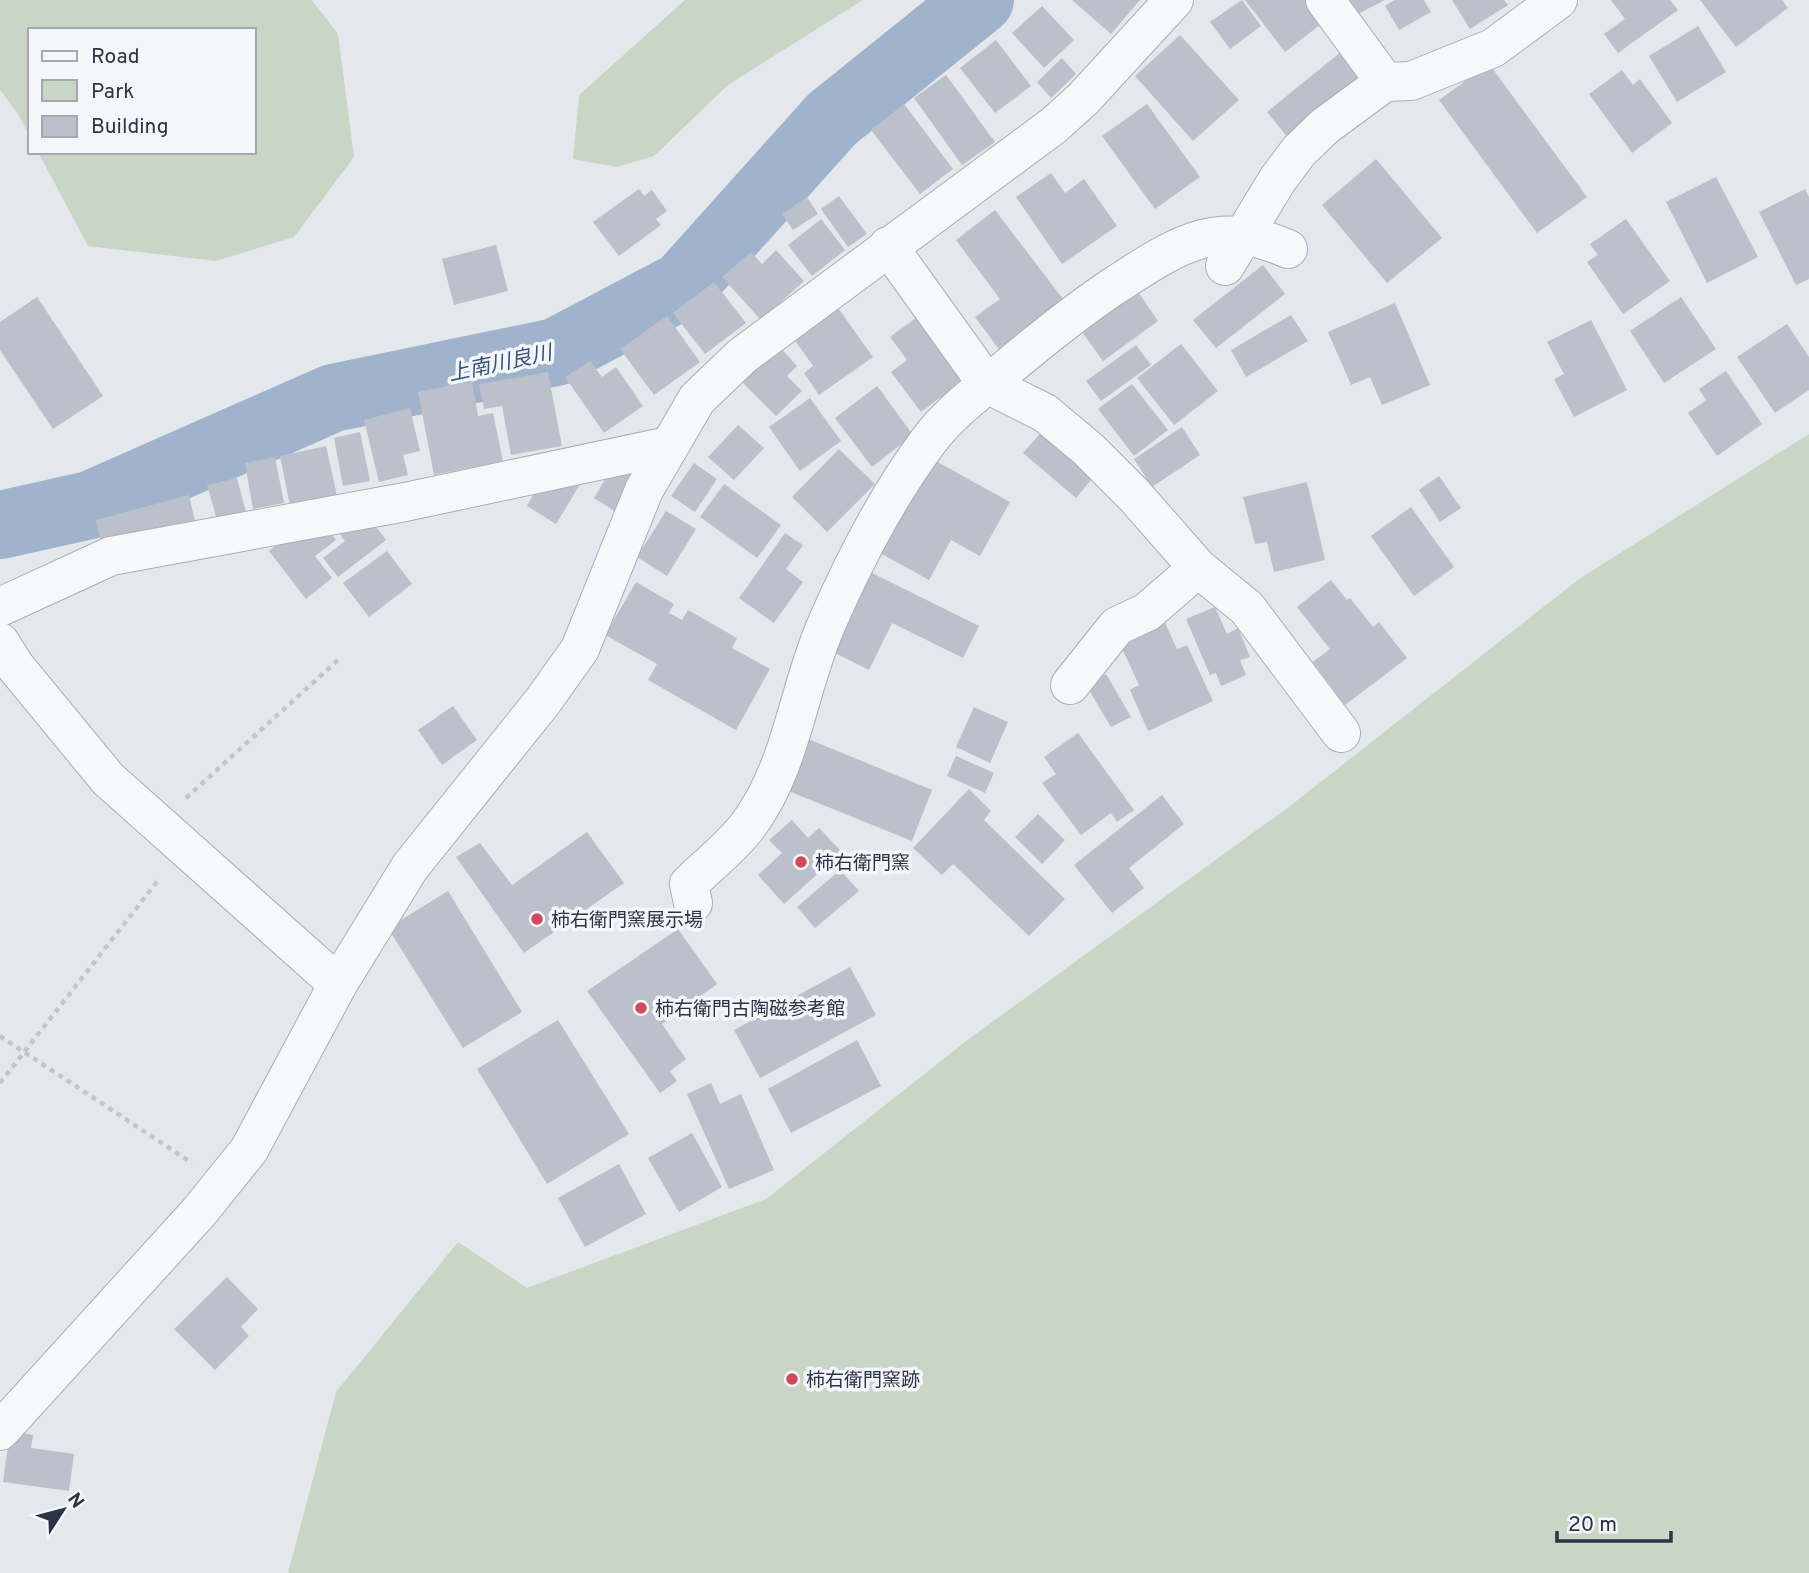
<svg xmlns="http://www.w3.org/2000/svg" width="1809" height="1573" font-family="Overpass,'Noto Sans JP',sans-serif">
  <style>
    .green { fill: #c9d6c5 }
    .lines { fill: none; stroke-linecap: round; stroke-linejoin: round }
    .river { stroke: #9fb4cc; stroke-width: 68 }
    .building { fill: #bbc0ca }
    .minor-casing { stroke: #a9aeb7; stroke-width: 40 }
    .path { stroke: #c2c5cb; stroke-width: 4.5; stroke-dasharray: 5 5; stroke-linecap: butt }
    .minor { stroke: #f7f8fa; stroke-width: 38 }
    .poi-dot { fill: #d1495b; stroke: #f4f6f9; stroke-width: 2.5 }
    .labels { text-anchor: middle; stroke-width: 7; stroke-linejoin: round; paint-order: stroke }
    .poi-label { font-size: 19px; fill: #2b3445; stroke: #f4f6f9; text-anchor: start }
    .water-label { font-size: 21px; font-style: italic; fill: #34527a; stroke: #f4f6f9 }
  </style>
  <rect width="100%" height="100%" fill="#e4e7ec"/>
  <g class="green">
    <polygon points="0,0 312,0 338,34 354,157 294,237 216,261 88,246 38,152 254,152 254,30 30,30 30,137 17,112 0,90"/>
    <polygon points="685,0 863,0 728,85 654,156 617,167 573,159 579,95"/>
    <polygon points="1809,434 1809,1573 288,1573 336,1392 458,1242 527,1288 766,1199 970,1038 1290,806 1579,579"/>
  </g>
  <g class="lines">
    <polyline class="river" points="0,525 90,505 333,398 556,352 683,285 832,119 980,0"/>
  </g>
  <g class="building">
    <polygon points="1072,0 1140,0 1111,34"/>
    <polygon points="1242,0 1261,26 1230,49 1210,22"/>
    <polygon points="1245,0 1309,0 1325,21 1285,52"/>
    <polygon points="1343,0 1385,0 1352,17"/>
    <polygon points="1395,0 1424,0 1431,12 1399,30 1385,6"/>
    <polygon points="1452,0 1504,0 1508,5 1470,29"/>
    <polygon points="1611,0 1670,0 1678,10 1618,53 1604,34 1625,19"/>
    <polygon points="1700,0 1782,0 1788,8 1736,47"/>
    <polygon points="1042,6 1074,40 1044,68 1012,33"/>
    <polygon points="1698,26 1726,72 1677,102 1649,56"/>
    <polygon points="1180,35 1239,100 1193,141 1135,76"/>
    <polygon points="996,40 1031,86 995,113 960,68"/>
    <polygon points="1342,51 1364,78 1289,139 1267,112"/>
    <polygon points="1062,58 1076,74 1051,98 1037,82"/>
    <polygon points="1489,64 1587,197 1537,233 1439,100"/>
    <polygon points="1622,70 1633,85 1640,79 1672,123 1632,153 1589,94"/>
    <polygon points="946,75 995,142 962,165 914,98"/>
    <polygon points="904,104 953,169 920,194 871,130"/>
    <polygon points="1147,104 1200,177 1155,209 1102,136"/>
    <polygon points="1376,159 1442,238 1387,283 1322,205"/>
    <polygon points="1051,173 1065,193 1084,179 1117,226 1062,264 1016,197"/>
    <polygon points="1716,177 1758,257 1707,283 1666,202"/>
    <polygon points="639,189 644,196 652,190 667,211 656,219 661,225 619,256 593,222"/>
    <polygon points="1805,189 1809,197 1809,279 1796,285 1759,212"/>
    <polygon points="839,196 867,234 848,247 821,209"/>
    <polygon points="807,197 818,214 793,230 782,214"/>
    <polygon points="995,210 1066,303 1001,352 975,317 1000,299 956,240"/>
    <polygon points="821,219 845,250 812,276 788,245"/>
    <polygon points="1626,219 1670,281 1623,314 1587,262 1598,255 1590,244"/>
    <polygon points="496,245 508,291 454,305 442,259"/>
    <polygon points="776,250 804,281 761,320 722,277 751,252 762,264"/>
    <polygon points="1263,265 1285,294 1216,348 1193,320"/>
    <polygon points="714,282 746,323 705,354 673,313"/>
    <polygon points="1134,286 1158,321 1103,361 1079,328"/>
    <polygon points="37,297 103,396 53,429 0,350 0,322"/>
    <polygon points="1681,297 1716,349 1664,383 1630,331"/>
    <polygon points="1395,303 1430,385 1382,405 1370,377 1351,385 1328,332"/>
    <polygon points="836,305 873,357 819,395 804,373 813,366 792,336"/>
    <polygon points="920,315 966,378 921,412 891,372 907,360 890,337"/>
    <polygon points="1291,315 1308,341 1246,377 1231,350"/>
    <polygon points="667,316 700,362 654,395 620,349"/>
    <polygon points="1591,320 1627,390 1574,417 1554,379 1564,374 1547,342"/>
    <polygon points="1787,324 1809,357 1809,390 1775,413 1737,357"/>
    <polygon points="776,343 797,366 787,376 802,391 776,416 739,379"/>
    <polygon points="1181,344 1218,391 1174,425 1137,378"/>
    <polygon points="1136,345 1151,365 1101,401 1086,381"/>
    <polygon points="590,361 602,377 616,367 643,406 604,433 565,377"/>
    <polygon points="1726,371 1762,424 1717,456 1688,413 1706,400 1699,389"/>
    <polygon points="548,372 562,446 511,455 502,406 484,409 479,384"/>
    <polygon points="472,381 478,416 493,413 503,461 434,475 418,392"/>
    <polygon points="1132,384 1168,430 1134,456 1098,409"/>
    <polygon points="877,386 913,435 872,467 835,418"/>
    <polygon points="810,398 841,441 800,471 769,427"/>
    <polygon points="410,408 420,451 403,455 408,475 379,482 364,420"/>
    <polygon points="738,425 764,448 734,480 708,457"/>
    <polygon points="1182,427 1200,455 1152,487 1134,459"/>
    <polygon points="1044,429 1096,474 1076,498 1023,453"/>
    <polygon points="360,432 370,481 343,486 334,438"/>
    <polygon points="326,446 337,496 290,506 280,456"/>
    <polygon points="839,449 875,484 827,532 792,497"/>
    <polygon points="275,457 284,503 253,509 245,463"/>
    <polygon points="932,459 1010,502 980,556 951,540 929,580 880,553"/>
    <polygon points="616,461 638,474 616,512 594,498"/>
    <polygon points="694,463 717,479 695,512 671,496"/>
    <polygon points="1439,476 1461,508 1440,522 1419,490"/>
    <polygon points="564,477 579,486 556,524 527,506 543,478"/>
    <polygon points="237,478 247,516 218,523 207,485"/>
    <polygon points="1307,482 1325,560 1274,572 1267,542 1255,544 1243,497"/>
    <polygon points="724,484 781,525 757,558 700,517"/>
    <polygon points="189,495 196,526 102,548 96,520"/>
    <polygon points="1411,507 1454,567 1414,596 1371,536"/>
    <polygon points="666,511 696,529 667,576 637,557"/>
    <polygon points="366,514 386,540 338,577 323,558 345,541 340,534"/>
    <polygon points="300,526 324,526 336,540 315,556 332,578 306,599 269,551"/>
    <polygon points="785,533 803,545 786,569 803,582 774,623 739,598"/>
    <polygon points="387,551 412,584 369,617 343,583"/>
    <polygon points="868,571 979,626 963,658 892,623 869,670 829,650"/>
    <polygon points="1331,580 1347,600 1350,598 1373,627 1379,622 1407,658 1345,705 1313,662 1330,649 1297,607"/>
    <polygon points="636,582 674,604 669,613 682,620 688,610 737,638 732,648 770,669 736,730 648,680 657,664 605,635"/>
    <polygon points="1215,607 1227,634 1238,628 1250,657 1240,660 1246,675 1221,686 1216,673 1210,675 1186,619"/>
    <polygon points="1165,623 1177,649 1187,645 1213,701 1148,731 1130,690 1139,685 1120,644"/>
    <polygon points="1106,674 1131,717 1111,727 1086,685"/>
    <polygon points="453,706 477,740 442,765 418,730"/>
    <polygon points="974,707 1008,722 990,763 956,747"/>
    <polygon points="1078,733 1134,810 1117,822 1111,813 1081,835 1042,783 1056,774 1044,757"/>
    <polygon points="801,736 932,790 912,841 781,788"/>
    <polygon points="956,756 994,773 985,793 947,776"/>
    <polygon points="969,789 991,811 984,820 1065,899 1029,936 953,864 942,875 913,848"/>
    <polygon points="1162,795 1184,824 1129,868 1144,888 1112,913 1074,865"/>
    <polygon points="1038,814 1065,840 1042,864 1015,837"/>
    <polygon points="792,820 808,838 819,828 842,852 784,904 758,875 782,853 769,840"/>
    <polygon points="587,832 624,883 524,953 456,857 480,843 512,885"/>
    <polygon points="840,870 859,891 815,928 797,907"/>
    <polygon points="448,891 522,1012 463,1048 388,928"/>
    <polygon points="678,929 717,984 662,1024 686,1059 670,1071 677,1081 660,1093 587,991"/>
    <polygon points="850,967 876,1015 760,1078 734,1030"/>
    <polygon points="558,1020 629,1134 547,1184 477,1069"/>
    <polygon points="857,1040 881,1086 791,1133 768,1089"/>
    <polygon points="711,1083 720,1104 741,1094 774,1170 729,1189 687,1094"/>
    <polygon points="692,1133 722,1187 679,1212 648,1158"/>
    <polygon points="619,1164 646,1214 585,1247 558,1198"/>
    <polygon points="227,1277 258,1309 241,1327 249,1336 215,1370 174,1329"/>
    <polygon points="10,1431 33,1435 31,1448 74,1454 69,1491 3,1482"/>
  </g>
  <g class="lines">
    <defs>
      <g id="minor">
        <polyline points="1325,0 1385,82"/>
        <polyline points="888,246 987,384 1045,413 1088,449 1134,495 1198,568 1247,608 1341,733"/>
        <polyline points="1225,266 1278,179 1299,151 1325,126 1385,82 1411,81 1493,48 1558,0"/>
        <polyline points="0,607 111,556 405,502 668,446"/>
        <polyline points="0,642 15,666 108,779 338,984"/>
        <polyline points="1070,685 1117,626 1147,612 1198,568"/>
        <path d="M693,903l-4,-19c19,-19 45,-39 60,-60 43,-58 49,-136 78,-201 27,-62 60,-126 100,-180 19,-27 47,-48 73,-69 38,-32 76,-63 117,-90 59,-38 100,-67 171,-35"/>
        <polyline points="0,1431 199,1212 249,1150 338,984 410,867 543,701 580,649 644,490 697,399 742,356 1053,126 1083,99 1174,0"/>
      </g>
    </defs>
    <use href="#minor" class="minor-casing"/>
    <g class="path">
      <polyline points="186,798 338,660"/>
      <polyline points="0,1036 192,1163"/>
      <polyline points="0,1083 160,878"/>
    </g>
    <use href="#minor" class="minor"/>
  </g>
  <g class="poi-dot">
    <circle cx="801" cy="862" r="7"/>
    <circle cx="537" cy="919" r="7"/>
    <circle cx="641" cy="1008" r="7"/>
    <circle cx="792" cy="1379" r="7"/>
  </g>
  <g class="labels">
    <g class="poi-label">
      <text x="815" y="869">柿右衛門窯</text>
      <text x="551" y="926">柿右衛門窯展示場</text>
      <text x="655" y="1015">柿右衛門古陶磁参考館</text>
      <text x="806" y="1386">柿右衛門窯跡</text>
    </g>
    <g class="water-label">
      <text transform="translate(500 363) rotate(-12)" y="7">上南川良川</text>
    </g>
  </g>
  <rect x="28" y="28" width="228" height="126" fill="#f4f6f9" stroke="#a4a8b1" stroke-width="2"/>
  <rect x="42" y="51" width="35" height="10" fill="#f7f8fa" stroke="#a4a8b1" stroke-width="2"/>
  <text x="91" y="63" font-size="21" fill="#2b3445">Road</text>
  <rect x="42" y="80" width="35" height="21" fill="#c9d6c5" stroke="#a4a8b1" stroke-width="2"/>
  <text x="91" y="98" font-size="21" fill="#2b3445">Park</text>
  <rect x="42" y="116" width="35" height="21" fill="#bbc0ca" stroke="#a4a8b1" stroke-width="2"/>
  <text x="91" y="133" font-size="21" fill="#2b3445">Building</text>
  <g transform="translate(63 1510) rotate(54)" stroke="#f4f6f9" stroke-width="5" paint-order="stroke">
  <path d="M0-5L12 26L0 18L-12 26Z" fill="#2b3445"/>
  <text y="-10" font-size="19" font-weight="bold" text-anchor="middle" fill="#2b3445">N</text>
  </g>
  <path d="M1557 1531v10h114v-10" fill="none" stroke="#2b3445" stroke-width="3.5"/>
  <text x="1568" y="1531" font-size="21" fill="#2b3445" stroke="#f4f6f9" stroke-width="5" paint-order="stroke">20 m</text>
</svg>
